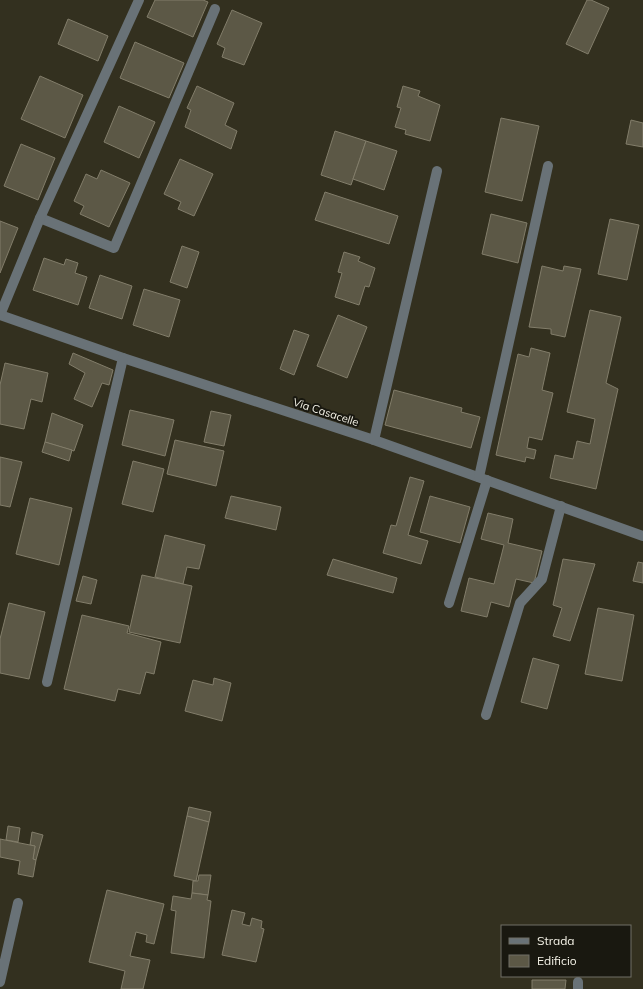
<svg xmlns="http://www.w3.org/2000/svg" width="643" height="989" font-family="Mulish,sans-serif">
  <style>
    .building { fill: #5c5846; stroke: #827d6a }
    .lines { fill: none; stroke-linecap: round; stroke-linejoin: round }
    .minor { stroke: #697277; stroke-width: 10 }
    .labels { text-anchor: middle; stroke-width: 4; stroke-linejoin: round; paint-order: stroke }
    .street-label { font-size: 11px; fill: #f4f2e7; stroke: #191810 }
  </style>
  <rect width="100%" height="100%" fill="#33301f"/>
  <g class="building">
    <polygon points="155,0 203,0 208,2 193,37 147,17"/>
    <polygon points="587,0 591,0 609,8 588,54 566,44"/>
    <polygon points="232,10 262,23 244,65 222,57 225,48 217,44"/>
    <polygon points="68,19 108,36 98,61 58,44"/>
    <polygon points="135,42 184,63 169,98 120,78"/>
    <polygon points="40,76 83,95 65,138 21,119"/>
    <polygon points="197,86 234,103 225,125 237,131 231,149 185,127 191,110 187,108"/>
    <polygon points="403,86 420,91 418,96 440,105 430,141 405,134 406,130 395,127 401,108 397,107"/>
    <polygon points="119,106 155,122 139,158 104,142"/>
    <polygon points="501,118 539,126 522,201 485,192"/>
    <polygon points="631,120 643,123 643,147 626,144"/>
    <polygon points="335,131 366,141 351,185 321,175"/>
    <polygon points="366,141 397,151 384,190 353,179"/>
    <polygon points="21,144 55,158 38,200 4,186"/>
    <polygon points="180,159 213,174 194,216 178,209 181,202 164,194"/>
    <polygon points="101,170 130,183 109,227 80,214 84,206 74,201 86,174 97,179"/>
    <polygon points="325,192 398,216 389,244 315,220"/>
    <polygon points="491,214 527,223 518,263 482,254"/>
    <polygon points="610,219 639,225 627,280 598,274"/>
    <polygon points="0,221 18,228 0,273"/>
    <polygon points="182,246 199,252 187,288 170,282"/>
    <polygon points="344,252 360,257 358,261 375,268 369,287 365,286 359,305 335,297 342,273 338,272"/>
    <polygon points="44,258 64,265 66,259 78,263 75,273 87,277 78,305 33,290"/>
    <polygon points="542,266 563,271 564,266 581,269 565,337 551,334 551,329 529,327"/>
    <polygon points="100,275 132,286 122,319 89,308"/>
    <polygon points="144,289 180,300 169,337 133,325"/>
    <polygon points="590,310 621,317 606,383 618,389 596,489 550,478 555,455 573,459 577,441 590,444 595,419 567,412"/>
    <polygon points="338,315 367,327 347,378 317,366"/>
    <polygon points="294,330 309,335 294,375 280,369"/>
    <polygon points="531,348 550,353 542,390 553,393 542,440 529,437 527,448 536,450 534,459 526,457 525,462 496,455 518,354 529,357"/>
    <polygon points="73,353 113,370 109,385 102,383 92,407 74,399 85,373 69,364"/>
    <polygon points="5,363 48,373 42,402 31,399 24,429 0,424 0,385"/>
    <polygon points="394,390 462,408 461,412 480,417 471,448 385,425"/>
    <polygon points="130,410 174,420 165,456 122,445"/>
    <polygon points="211,411 231,415 224,446 204,442"/>
    <polygon points="52,413 83,425 74,451 45,442"/>
    <polygon points="175,440 224,451 216,486 167,474"/>
    <polygon points="45,442 72,450 69,461 42,452"/>
    <polygon points="0,457 22,462 10,507 0,505"/>
    <polygon points="133,461 164,469 153,512 122,504"/>
    <polygon points="410,477 424,481 408,535 428,541 421,564 383,553 391,525 396,526"/>
    <polygon points="231,496 281,507 276,530 225,518"/>
    <polygon points="430,496 470,507 460,543 420,532"/>
    <polygon points="30,498 72,508 59,565 16,554"/>
    <polygon points="488,513 513,519 508,543 542,551 534,583 516,579 509,607 491,602 487,617 461,611 469,578 494,584 504,545 481,539"/>
    <polygon points="165,535 205,545 199,569 187,567 183,584 155,577"/>
    <polygon points="333,559 397,578 393,593 327,575"/>
    <polygon points="563,559 595,564 570,641 553,636 562,608 553,605"/>
    <polygon points="638,562 643,563 643,583 633,581"/>
    <polygon points="142,575 192,586 180,643 129,632"/>
    <polygon points="83,576 97,580 91,604 76,601"/>
    <polygon points="9,603 45,612 29,679 0,673 0,639"/>
    <polygon points="598,608 634,615 622,681 585,674"/>
    <polygon points="82,615 129,626 127,633 161,642 154,674 146,672 140,694 118,689 115,701 64,689"/>
    <polygon points="533,658 559,665 547,709 521,702"/>
    <polygon points="214,678 231,683 222,721 185,711 193,680 213,685"/>
    <polygon points="189,807 211,812 209,822 187,816"/>
    <polygon points="187,816 209,822 196,881 174,876"/>
    <polygon points="8,826 20,828 18,842 6,840"/>
    <polygon points="32,832 43,835 36,860 33,859 35,846 30,845"/>
    <polygon points="0,839 35,846 33,859 36,860 33,877 18,874 20,861 0,857"/>
    <polygon points="199,875 211,875 208,895 192,893 193,881 198,881"/>
    <polygon points="107,890 164,904 154,944 146,942 147,935 136,932 130,956 150,960 143,989 121,989 125,971 89,962"/>
    <polygon points="192,893 208,895 207,900 211,901 204,958 171,953 176,911 171,910 173,896 191,899"/>
    <polygon points="232,910 245,913 242,924 250,926 252,918 262,921 261,928 264,929 256,962 222,955"/>
    <polygon points="532,980 566,980 565,989 532,989"/>
  </g>
  <g class="lines">
    <g class="minor">
      <polyline points="40,218 114,248 215,9"/>
      <polyline points="0,315 123,358 374,440 643,536"/>
      <polyline points="0,315 40,218 139,0"/>
      <polyline points="374,440 437,171"/>
      <polyline points="479,477 548,166"/>
      <polyline points="449,603 487,480"/>
      <polyline points="47,682 123,358"/>
      <polyline points="486,715 520,603 542,579 561,506"/>
      <polyline points="0,982 18,903"/>
      <polyline points="578,989 578,982"/>
    </g>
  </g>
  <g class="labels">
    <g class="street-label">
      <text transform="translate(326 412) rotate(18)" y="4">Via Casacelle</text>
    </g>
  </g>
  <rect x="501" y="925" width="130" height="52" fill="#191810" stroke="#716f66"/>
  <rect x="509" y="938" width="20" height="6" fill="#697277" stroke="#716f66"/>
  <text x="537" y="945" font-size="12" fill="#f4f2e7">Strada</text>
  <rect x="509" y="955" width="20" height="12" fill="#5c5846" stroke="#716f66"/>
  <text x="537" y="965" font-size="12" fill="#f4f2e7">Edificio</text>
</svg>
